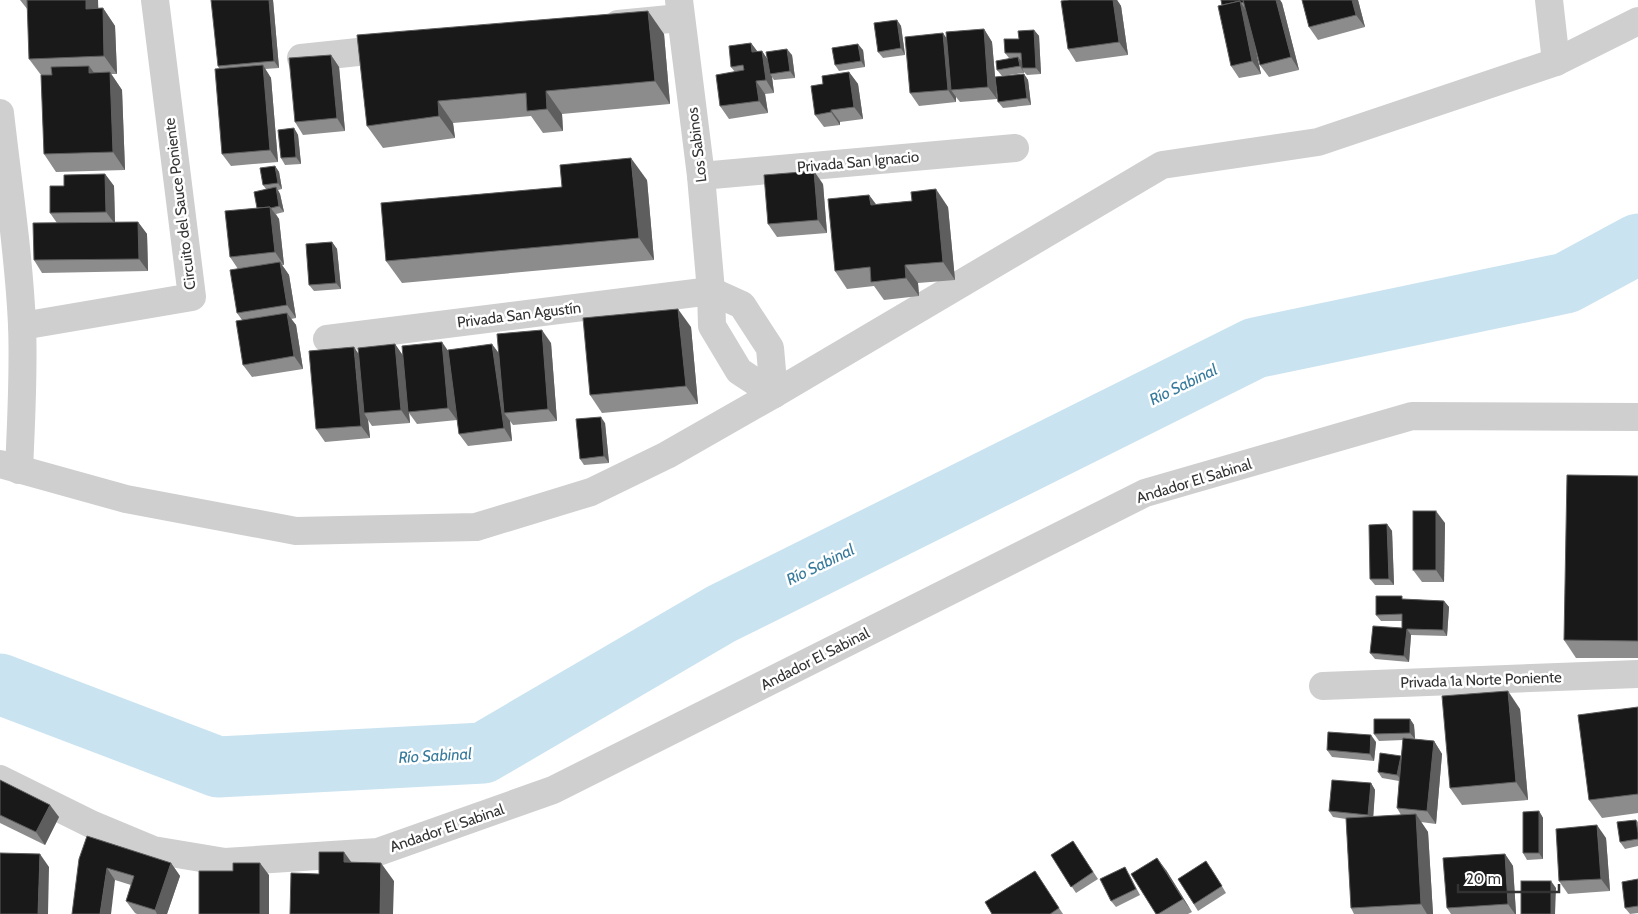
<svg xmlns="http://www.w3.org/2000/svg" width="1638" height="914" font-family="Cabin,sans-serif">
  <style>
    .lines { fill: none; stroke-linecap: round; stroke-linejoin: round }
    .river { stroke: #cae3f0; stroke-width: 61 }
    .minor { stroke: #cfcfcf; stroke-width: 28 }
    .wall { fill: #8c8c8c }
    .shaded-wall { fill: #5e5e5e }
    .building { fill: #191919; stroke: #5e5e5e }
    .labels { text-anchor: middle; stroke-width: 5; stroke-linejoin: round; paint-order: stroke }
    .street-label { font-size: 15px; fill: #323232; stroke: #fff }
    .water-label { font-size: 16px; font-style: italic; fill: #377a9c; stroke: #fff }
  </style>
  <rect width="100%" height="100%" fill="#fff"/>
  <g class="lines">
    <polyline class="river" points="0,684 218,767 483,753 721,614 1255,348 1566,283 1638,244"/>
    <g class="minor">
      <polyline points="679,0 701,176 711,291 712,326 739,371 774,394"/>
      <polyline points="1549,0 1556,62"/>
      <polyline points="618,24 680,18"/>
      <polyline points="301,58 396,48"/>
      <path d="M0,113c8,71 19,142 22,212 2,48 -1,97 -3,145"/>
      <polyline points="701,176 1015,148"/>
      <polyline points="711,291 742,305 770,348 774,394"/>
      <polyline points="22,326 192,297 155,0"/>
      <polyline points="327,339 711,291"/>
      <polyline points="0,464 126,499 296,531 476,527 591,492 667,455 774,394 1162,165 1318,142 1556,62 1638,21"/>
      <polyline points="1323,686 1638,674"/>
      <polyline points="0,779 93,825 153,850 225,862 378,852 553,790 1145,493 1412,416 1638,417"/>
    </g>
  </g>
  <g class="wall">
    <polygon points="20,0 98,0 98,8 103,8 115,26 117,74 111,74 122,90 125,170 56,172 44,154 41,75 29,59 28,10"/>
    <polygon points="273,0 279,68 265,69 271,78 278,162 231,166 222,154 219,68 218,66"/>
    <polygon points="1069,0 1117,0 1121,6 1128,55 1076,62 1068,49"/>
    <polygon points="1221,0 1280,0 1282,3 1299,70 1269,77 1260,65 1254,44 1261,74 1239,78 1231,66"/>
    <polygon points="1302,0 1358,0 1365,27 1318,40 1309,27"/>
    <polygon points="897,20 901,26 905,55 883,58 878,52"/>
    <polygon points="984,29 992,42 997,99 960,102 956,97 956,102 919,106 910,93 946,38"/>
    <polygon points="1034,30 1039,36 1041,74 1027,75 1024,72 1024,73 1002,76 997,70 1009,58 1005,53 1019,39"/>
    <polygon points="664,34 670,104 562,114 563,131 543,133 531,116 453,123 455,138 383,148 367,126 357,35"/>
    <polygon points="751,43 757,51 762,51 767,59 792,55 795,78 774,80 772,77 774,93 765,94 768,113 729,119 720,106 735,72 731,67"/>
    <polygon points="863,50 865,67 839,71 835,65"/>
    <polygon points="331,55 339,67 345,131 303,135 295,122"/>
    <polygon points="849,72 858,84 863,119 840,122 840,125 824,127 815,115 823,84"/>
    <polygon points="1024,74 1028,80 1031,105 1003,108 998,102"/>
    <polygon points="294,128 298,135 301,164 285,165 281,158"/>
    <polygon points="275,166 279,172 282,189 278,190 280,194 284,212 276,214 279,219 284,265 282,265 289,275 296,318 291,319 296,325 303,369 252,377 243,365 242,320 237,313 238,269 230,257 257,208 266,189 263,185"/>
    <polygon points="105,174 114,186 115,222 138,222 147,234 148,271 42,273 34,260 57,223 50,213"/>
    <polygon points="647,180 654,260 402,283 386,261 562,187"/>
    <polygon points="823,184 827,233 777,237 768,224"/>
    <polygon points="869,195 876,204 912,201 948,207 955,280 918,283 919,296 884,300 874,286 847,289 835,271"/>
    <polygon points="332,242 337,249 341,289 314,291 309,285"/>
    <polygon points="691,327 698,404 602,413 590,395"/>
    <polygon points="551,343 557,421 513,425 510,421 512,441 468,446 459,434 457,420 417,424 409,413 410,423 372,426 368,420 370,438 325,442 316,429 395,344 403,356 448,350 499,353"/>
    <polygon points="605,423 609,463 584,465 580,459"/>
    <polygon points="1638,476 1638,658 1576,658 1564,640"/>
    <polygon points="1445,523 1444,582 1422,582 1413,570"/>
    <polygon points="1387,524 1392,531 1394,585 1375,585 1370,579"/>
    <polygon points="1404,599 1444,601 1449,607 1447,636 1411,635 1409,662 1375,659 1370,653 1402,628 1402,621 1381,621 1376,615"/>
    <polygon points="1638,707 1638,813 1602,818 1589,800"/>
    <polygon points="1520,709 1528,800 1462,805 1450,788"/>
    <polygon points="1410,719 1414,725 1415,739 1434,741 1442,754 1436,824 1421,822 1428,832 1433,914 1354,914 1351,908 1346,819 1333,817 1329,811 1371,783 1375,790 1373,817 1401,815 1397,808 1399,781 1382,778 1378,772 1401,757 1403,740 1379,741 1374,734"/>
    <polygon points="1376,742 1374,761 1332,757 1327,750"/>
    <polygon points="0,780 59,817 45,845 0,823"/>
    <polygon points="1539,811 1543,818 1543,859 1527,860 1523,853"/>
    <polygon points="1636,820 1638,822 1638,846 1625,849 1620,842"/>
    <polygon points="1606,838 1610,891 1568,894 1559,881"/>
    <polygon points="1073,841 1098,879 1076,893 1051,855"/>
    <polygon points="1505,854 1513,866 1516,914 1451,914 1447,908"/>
    <polygon points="79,859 171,863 180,876 167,914 137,914 135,913 126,901 131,885 115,880"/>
    <polygon points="1211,868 1226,893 1198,911 1178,879"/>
    <polygon points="1166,870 1192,912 1188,914 1156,914"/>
    <polygon points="1035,871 1063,914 992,914"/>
    <polygon points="1129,874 1140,895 1116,907 1111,901"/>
    <polygon points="1638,879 1638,913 1630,914 1625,908"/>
  </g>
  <g class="shaded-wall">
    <polygon points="86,0 98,0 99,26 86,9"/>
    <polygon points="269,0 273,0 279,68 274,61"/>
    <polygon points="1113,0 1117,0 1121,6 1128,55 1119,42"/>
    <polygon points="1276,0 1280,0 1282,3 1299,70 1291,57"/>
    <polygon points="1352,0 1358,0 1365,27 1356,15"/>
    <polygon points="1240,1 1248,14 1261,74 1252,61"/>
    <polygon points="103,8 115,26 117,74 104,56"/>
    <polygon points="648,11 664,34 670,104 655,81"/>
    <polygon points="897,20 901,26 905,55 901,48"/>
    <polygon points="984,29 992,42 997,99 988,87"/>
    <polygon points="1034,30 1039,36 1041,74 1036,68"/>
    <polygon points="943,33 952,46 951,90 956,97 956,102 948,90"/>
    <polygon points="751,43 760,55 752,52"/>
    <polygon points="858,44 863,50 865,67 861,61"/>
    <polygon points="787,49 792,55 795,78 790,71"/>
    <polygon points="762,51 770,63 770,74 772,77 774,93 766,80"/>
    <polygon points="331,55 339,67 345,131 337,118"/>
    <polygon points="1018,57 1023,63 1022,68 1024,73 1020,66"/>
    <polygon points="263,65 271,78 278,162 270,150"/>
    <polygon points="89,66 102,83 89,73"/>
    <polygon points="110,72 122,90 125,170 113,152"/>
    <polygon points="849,72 858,84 863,119 854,107"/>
    <polygon points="1024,74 1028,80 1031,105 1027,98"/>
    <polygon points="756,81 765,94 768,113 759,101"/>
    <polygon points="546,91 562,114 563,131 547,109"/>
    <polygon points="438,101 453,123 455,138 439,116"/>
    <polygon points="831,110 840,122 840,125 831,112"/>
    <polygon points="294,128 298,135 301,164 296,157"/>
    <polygon points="631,158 647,180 654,260 639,238"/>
    <polygon points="275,166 279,172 282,189 278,183"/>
    <polygon points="814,171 823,184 827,233 818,220"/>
    <polygon points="105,174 114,186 115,224 106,212"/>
    <polygon points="276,187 280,194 284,212 279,206"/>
    <polygon points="936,189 948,207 955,280 943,262"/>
    <polygon points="869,195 882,213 871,205"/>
    <polygon points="270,207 279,219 284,265 275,252"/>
    <polygon points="138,222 147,234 148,271 139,259"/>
    <polygon points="332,242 337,249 341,289 336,283"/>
    <polygon points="280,262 289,275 296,318 287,305"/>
    <polygon points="905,265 918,283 919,296 906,278"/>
    <polygon points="678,309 691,327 698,404 686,386"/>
    <polygon points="287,313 296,325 303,369 294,356"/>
    <polygon points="542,330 551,343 557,421 548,409"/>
    <polygon points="442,342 451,355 457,420 448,408"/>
    <polygon points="395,344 404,357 408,412 409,413 410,423 401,410"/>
    <polygon points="492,344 501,356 504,413 510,421 512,441 504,428"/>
    <polygon points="354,347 362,359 364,413 368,420 370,438 361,426"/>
    <polygon points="601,417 605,423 609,463 604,456"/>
    <polygon points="1436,511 1445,523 1444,582 1436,570"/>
    <polygon points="1387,524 1392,531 1394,585 1389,579"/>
    <polygon points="1444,601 1449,607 1447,636 1443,630"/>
    <polygon points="1407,629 1411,635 1409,662 1404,656"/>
    <polygon points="1508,691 1520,709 1528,800 1516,782"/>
    <polygon points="1410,719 1414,725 1415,739 1410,733"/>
    <polygon points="1371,735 1376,742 1374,761 1370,754"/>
    <polygon points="1434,741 1442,754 1436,824 1427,811"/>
    <polygon points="1401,756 1405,763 1402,781 1397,775"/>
    <polygon points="1371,783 1375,790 1373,821 1368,815"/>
    <polygon points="50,805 59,817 45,845 36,832"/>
    <polygon points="1539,811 1543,818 1543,859 1539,853"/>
    <polygon points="1416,814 1428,832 1433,914 1427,914 1421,904"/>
    <polygon points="1597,825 1606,838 1610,891 1601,879"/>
    <polygon points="344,852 357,870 344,862"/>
    <polygon points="40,854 49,867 48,914 38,914"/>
    <polygon points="1505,854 1513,866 1516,914 1515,914 1508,904"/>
    <polygon points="1157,858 1166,870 1192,912 1183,899"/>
    <polygon points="171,863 180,876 167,914 157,914 155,910"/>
    <polygon points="260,863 269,875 269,914 260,914"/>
    <polygon points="381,863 394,881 393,914 380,914"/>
    <polygon points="107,868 115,880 111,914 100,914"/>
    <polygon points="1551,881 1556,888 1555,914 1551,914"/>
  </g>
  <g class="building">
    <polygon points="27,0 86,0 86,9 103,8 104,56 29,59"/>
    <polygon points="211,0 269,0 274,61 218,66"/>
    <polygon points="1069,0 1113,0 1119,42 1068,49 1061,1"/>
    <polygon points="1221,0 1243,0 1244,2 1240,3 1240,1 1222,5"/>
    <polygon points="1243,0 1276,0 1291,57 1260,65"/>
    <polygon points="1302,0 1352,0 1356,15 1309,27"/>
    <polygon points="1240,1 1252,61 1231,66 1218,6"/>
    <polygon points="648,11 655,81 546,91 547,109 527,111 526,93 438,101 439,116 367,126 357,35"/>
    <polygon points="897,20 901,48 878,52 874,23"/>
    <polygon points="984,29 988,87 951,90 946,32"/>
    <polygon points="1034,30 1036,68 1022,68 1021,53 1005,53 1004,39 1019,39 1018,31"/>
    <polygon points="943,33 948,90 910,93 905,37"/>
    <polygon points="751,43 752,52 762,51 766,80 756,81 759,101 720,106 716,75 744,70 743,65 731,67 729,46"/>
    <polygon points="858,44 861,61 835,65 832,48"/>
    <polygon points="787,49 790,71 770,74 766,52"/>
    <polygon points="331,55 337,118 295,122 289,58"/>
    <polygon points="1018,57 1020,66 997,70 996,61"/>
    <polygon points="263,65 270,150 222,154 215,69"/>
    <polygon points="89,66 89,73 110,72 113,152 44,154 41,75 52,75 51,67"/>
    <polygon points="849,72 854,107 831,110 831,112 815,115 811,86 823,84 822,76"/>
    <polygon points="1024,74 1027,98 998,102 995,77"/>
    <polygon points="294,128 296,157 281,158 278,130"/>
    <polygon points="631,158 639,238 386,261 381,203 562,187 560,165"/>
    <polygon points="275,166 278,183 263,185 260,168"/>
    <polygon points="814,171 818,220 768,224 764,175"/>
    <polygon points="105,174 106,212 50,213 50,186 64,186 64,175"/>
    <polygon points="276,187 279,206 271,208 270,207 257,208 254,192"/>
    <polygon points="936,189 943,262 905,265 906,278 871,282 870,267 835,271 828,199 869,195 871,205 912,201 911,192"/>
    <polygon points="270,207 275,252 230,257 225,211"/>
    <polygon points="138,222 139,259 34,260 33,223"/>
    <polygon points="332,242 336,283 309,285 306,244"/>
    <polygon points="280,262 287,305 237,313 230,270"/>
    <polygon points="678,309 686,386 590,395 583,318"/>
    <polygon points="287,313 294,356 243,365 236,321"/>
    <polygon points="542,330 548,409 504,413 497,334"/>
    <polygon points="442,342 448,408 408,412 402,346"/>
    <polygon points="395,344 401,410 364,413 358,348"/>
    <polygon points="492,344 504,428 459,434 448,350"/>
    <polygon points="354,347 361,426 316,429 309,351"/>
    <polygon points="601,417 604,456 580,459 576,419"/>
    <polygon points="1567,475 1638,476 1638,641 1564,640"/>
    <rect x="1413" y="511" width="23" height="59"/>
    <polygon points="1387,524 1389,579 1370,579 1369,525"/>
    <polygon points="1376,596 1402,596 1402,599 1444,601 1443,630 1407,629 1404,656 1370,653 1373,626 1402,628 1402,614 1376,615"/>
    <polygon points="1508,691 1516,782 1450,788 1442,696"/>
    <polygon points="1638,707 1638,794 1589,800 1578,715"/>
    <polygon points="1374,719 1410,719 1410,733 1374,734"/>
    <polygon points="1328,732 1371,735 1370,754 1327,750"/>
    <polygon points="1403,738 1434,741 1427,811 1397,808"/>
    <polygon points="1380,753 1401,756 1397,775 1378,772"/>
    <polygon points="0,780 50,805 36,832 0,815"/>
    <polygon points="1332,780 1371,783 1368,815 1329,811"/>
    <polygon points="1539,811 1539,853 1523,853 1523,812"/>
    <polygon points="1416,814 1421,904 1351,908 1346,818"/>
    <polygon points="1636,820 1638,833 1638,839 1620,842 1617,822"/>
    <polygon points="1597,825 1601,879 1559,881 1556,829"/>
    <polygon points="87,836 171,863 155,910 126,901 134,876 107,868 100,914 72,914 79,859"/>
    <polygon points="1073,841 1093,872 1071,887 1051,855"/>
    <polygon points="319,852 344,852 344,862 381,863 380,914 290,914 291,873 319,874"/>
    <polygon points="0,853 40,854 38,914 0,914"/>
    <polygon points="1505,854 1508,904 1447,908 1443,858"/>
    <polygon points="1157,858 1183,899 1158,914 1156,914 1131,874"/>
    <polygon points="1206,861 1222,886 1194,904 1178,879"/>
    <polygon points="233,863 260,863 260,914 199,914 199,871 233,871"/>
    <polygon points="1125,867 1136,889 1111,901 1100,879"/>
    <polygon points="1035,871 1059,908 1050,914 992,914 985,902"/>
    <polygon points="1638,879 1638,906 1625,908 1622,882"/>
    <rect x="1521" y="881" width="30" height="33"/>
  </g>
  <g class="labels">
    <g class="street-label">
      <text transform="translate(697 145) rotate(-97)" y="5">Los Sabinos</text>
      <text transform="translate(858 162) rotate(-5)" y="5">Privada San Ignacio</text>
      <text transform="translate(180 204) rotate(-97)" y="5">Circuito del Sauce Poniente</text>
      <text transform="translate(519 315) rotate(-7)" y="5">Privada San Agustín</text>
      <text transform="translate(1194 481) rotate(-17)" y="5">Andador El Sabinal</text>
      <text transform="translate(815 659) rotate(-27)" y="5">Andador El Sabinal</text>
      <text transform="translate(1481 680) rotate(-2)" y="5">Privada 1a Norte Poniente</text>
      <text transform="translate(447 828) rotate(-19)" y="5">Andador El Sabinal</text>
    </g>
    <g class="water-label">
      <text transform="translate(1183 384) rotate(-26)" y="6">Río Sabinal</text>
      <text transform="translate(820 564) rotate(-26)" y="6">Río Sabinal</text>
      <text transform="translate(435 755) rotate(-3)" y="6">Río Sabinal</text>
    </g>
  </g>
  <path d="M1458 884v8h101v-8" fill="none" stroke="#323232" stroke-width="2.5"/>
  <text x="1466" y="884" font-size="15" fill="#323232" stroke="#ffffff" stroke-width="4" paint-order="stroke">20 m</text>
</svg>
